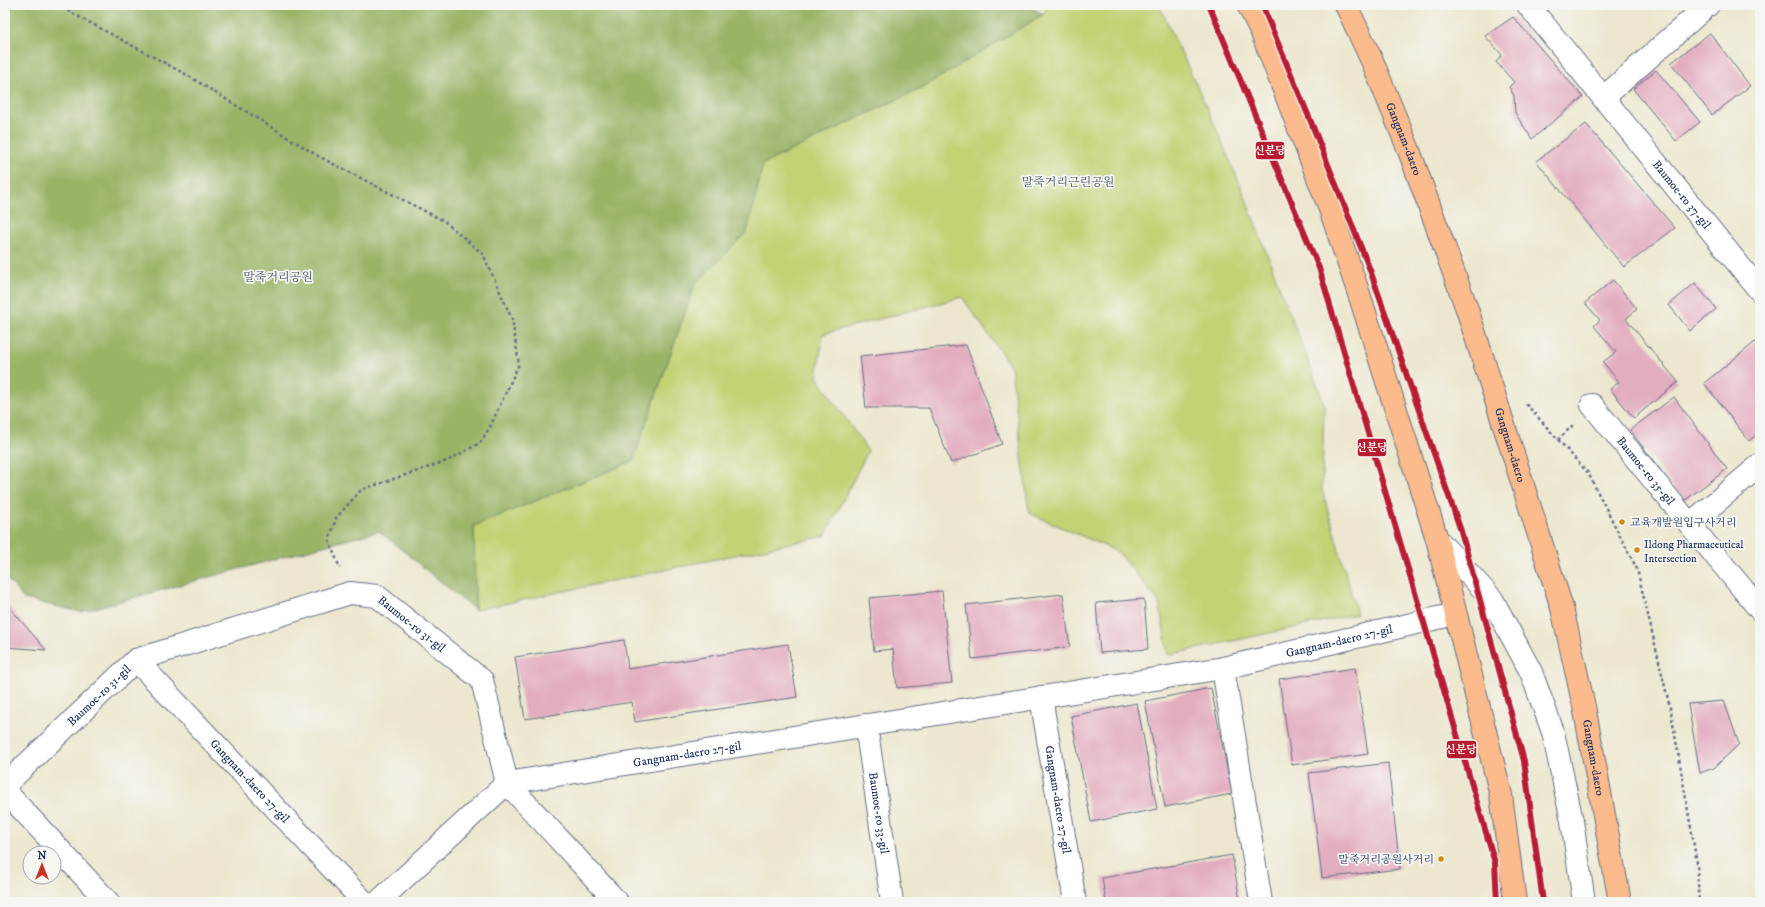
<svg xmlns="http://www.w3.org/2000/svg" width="1765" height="907" font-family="'IM FELL DW Pica','Noto Serif KR',serif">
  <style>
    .green { fill: #c3d275; stroke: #6f806a }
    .forest { fill: #9ab466; stroke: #5a7262 }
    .building { fill: #e3adc0 }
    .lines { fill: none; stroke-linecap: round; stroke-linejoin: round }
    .minor-casing { stroke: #646f85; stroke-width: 24 }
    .major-casing { stroke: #646f85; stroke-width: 24 }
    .path { stroke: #646f85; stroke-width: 2.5; stroke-dasharray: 3 3; stroke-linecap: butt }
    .minor { stroke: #fff; stroke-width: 22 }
    .major { stroke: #fbbb8d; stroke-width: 22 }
    .metro-1-casing { stroke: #f6f6f2; stroke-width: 9 }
    .metro-1 { stroke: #b81b30; stroke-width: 6 }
    .bus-dot { fill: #cb8e13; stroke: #f6f6f2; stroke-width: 1.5 }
    .labels { text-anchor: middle; stroke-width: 3.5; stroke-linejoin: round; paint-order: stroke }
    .bus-label { font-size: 11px; fill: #1b2f5e; stroke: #f6f6f2; text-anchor: start }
    .street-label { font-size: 12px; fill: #1b2f5e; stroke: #f6f6f2 }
    .park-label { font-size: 12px; fill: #455864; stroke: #f6f6f2 }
    .line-badge { stroke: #f6f6f2; stroke-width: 1.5 }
    .badge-label { font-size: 11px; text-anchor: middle; font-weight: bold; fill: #fff }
  </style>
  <rect width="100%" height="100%" fill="#f6f6f2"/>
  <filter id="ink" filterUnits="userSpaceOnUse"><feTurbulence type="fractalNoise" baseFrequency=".025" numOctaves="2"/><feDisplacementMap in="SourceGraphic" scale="8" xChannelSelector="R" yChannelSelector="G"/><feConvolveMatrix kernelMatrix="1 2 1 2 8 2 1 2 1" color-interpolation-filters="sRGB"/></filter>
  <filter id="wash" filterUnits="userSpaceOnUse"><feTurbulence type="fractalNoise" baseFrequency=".012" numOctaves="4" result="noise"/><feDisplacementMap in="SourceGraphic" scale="16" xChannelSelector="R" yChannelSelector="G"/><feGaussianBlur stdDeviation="0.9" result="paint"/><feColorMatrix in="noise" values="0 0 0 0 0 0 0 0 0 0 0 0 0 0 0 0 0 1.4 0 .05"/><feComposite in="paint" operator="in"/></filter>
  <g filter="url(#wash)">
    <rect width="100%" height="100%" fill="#ece7ce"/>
    <polygon class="green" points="1049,5 1159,5 1208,110 1242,189 1324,403 1322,489 1357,614 1168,655 1159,602 1118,552 1029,513 1011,367 962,297 823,334 817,377 868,451 825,536 475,610 474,526 633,461 695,284 747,232 763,164 925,86 1043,14"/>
    <polygon class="forest" points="5,5 1026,5 1044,14 925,86 763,164 747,232 695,284 633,461 474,526 475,610 379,531 81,612 24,599 5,576"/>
    <g id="blocks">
      <g class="building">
        <polygon points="1513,17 1583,97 1532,139 1515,113 1514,96 1509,87 1514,82 1496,62 1502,55 1485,36"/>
        <polygon points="1710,33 1750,86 1712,115 1671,63"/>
        <polygon points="1656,70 1700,122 1676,141 1633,89"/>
        <polygon points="1586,124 1675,228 1624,267 1536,161"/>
        <polygon points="1613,280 1637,309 1626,319 1678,382 1634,418 1610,389 1619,382 1603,362 1616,352 1594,326 1600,320 1585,303"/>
        <polygon points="1695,283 1716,309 1690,331 1669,305"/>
        <polygon points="1759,339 1760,432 1749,441 1704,383"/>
        <polygon points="966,345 1002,444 951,463 929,408 866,408 860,356"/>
        <polygon points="1674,397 1727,469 1684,501 1630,430"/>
        <polygon points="942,591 952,683 897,688 893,649 874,651 869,598"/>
        <polygon points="1063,594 1070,647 972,659 966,605"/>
        <polygon points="1144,599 1148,649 1100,653 1096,603"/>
        <polygon points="5,602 46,650 5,647"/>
        <polygon points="624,640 628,669 788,644 797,697 635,722 632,702 525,719 515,657"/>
        <polygon points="1355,668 1368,754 1292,765 1279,679"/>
        <polygon points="1211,688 1232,794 1165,807 1145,701"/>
        <polygon points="1724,701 1739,744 1714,768 1700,773 1688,704"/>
        <polygon points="1137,703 1157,809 1091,822 1071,716"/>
        <polygon points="1388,763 1400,869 1322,878 1309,773"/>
        <polygon points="1232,855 1240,902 1106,902 1102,878"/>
      </g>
    </g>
  </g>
  <g filter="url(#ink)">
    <use href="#blocks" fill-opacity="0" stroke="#646f85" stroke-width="1"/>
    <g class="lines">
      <defs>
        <g id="minor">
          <path id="s1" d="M1528,5l232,286"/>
          <polyline points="1603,98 1708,5"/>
          <path id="s2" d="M1592,405l168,205"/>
          <polyline points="1690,524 1760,465"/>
          <polyline points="1437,539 1492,599 1531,672 1553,732 1572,821 1584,902"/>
          <path id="s3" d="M136,660l228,242"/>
          <polyline points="1223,668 1261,902"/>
          <path id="s4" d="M1041,697l34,205"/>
          <path id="s5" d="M866,725l26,177"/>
          <path id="s6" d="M5,785l131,-125 214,-67 27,3 105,84 25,103 110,119"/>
          <polyline points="5,791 108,902"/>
          <path id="s7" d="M378,902l129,-119 716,-115 232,-54"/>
        </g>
        <g id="major">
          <polyline points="1248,5 1262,33 1330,209 1360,297 1437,539 1501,795 1515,902"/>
          <path id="s8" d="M1346,5l27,58 35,85 28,76 31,85 95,299 23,103 35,191"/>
        </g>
      </defs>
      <use href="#minor" class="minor-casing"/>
      <use href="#major" class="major-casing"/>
      <g class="path">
        <polyline points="57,5 187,75 318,156 444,221 483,254 512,319 519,364 490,427 480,443 447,461 361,490 336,518 329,541 340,568"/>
        <polyline points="1526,404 1588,473 1637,569 1671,712 1697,863 1699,902"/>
        <polyline points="1558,440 1574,424"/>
      </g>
      <use href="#minor" class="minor"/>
      <use href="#major" class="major"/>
      <defs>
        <g id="metro-1">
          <polyline points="1209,5 1319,268 1495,863 1497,902"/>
          <polyline points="1262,5 1309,117 1370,270 1461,531 1524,761 1543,902"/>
        </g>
      </defs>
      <use href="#metro-1" class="metro-1-casing"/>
      <use href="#metro-1" class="metro-1"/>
    </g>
  </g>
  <g class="bus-dot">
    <circle cx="1622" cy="522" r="3.5"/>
    <circle cx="1637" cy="550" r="3.5"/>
    <circle cx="1441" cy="859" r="3.5"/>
  </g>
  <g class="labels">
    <g class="bus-label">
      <text x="1630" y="526">교육개발원입구사거리</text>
      <text x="1644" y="548">Ildong Pharmaceutical<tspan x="1644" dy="14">Intersection</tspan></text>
      <text x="1434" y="863" text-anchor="end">말죽거리공원사거리</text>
    </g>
    <g class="street-label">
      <text dy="4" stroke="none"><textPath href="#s8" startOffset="146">Gangnam-daero</textPath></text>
      <text dy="4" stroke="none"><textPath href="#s1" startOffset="244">Baumoe-ro 37-gil</textPath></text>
      <text dy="4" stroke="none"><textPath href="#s8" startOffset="470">Gangnam-daero</textPath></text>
      <text dy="4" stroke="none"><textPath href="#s2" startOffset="85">Baumoe-ro 35-gil</textPath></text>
      <text dy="4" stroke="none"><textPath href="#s6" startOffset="477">Baumoe-ro 31-gil</textPath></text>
      <text dy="4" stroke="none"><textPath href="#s7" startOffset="1020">Gangnam-daero 27-gil</textPath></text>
      <text dy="4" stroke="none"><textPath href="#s6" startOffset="130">Baumoe-ro 31-gil</textPath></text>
      <text dy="4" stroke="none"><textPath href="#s7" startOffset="358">Gangnam-daero 27-gil</textPath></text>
      <text dy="4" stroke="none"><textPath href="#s8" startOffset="794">Gangnam-daero</textPath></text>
      <text dy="4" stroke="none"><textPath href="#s3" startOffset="166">Gangnam-daero 27-gil</textPath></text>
      <text dy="4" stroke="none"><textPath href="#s4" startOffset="104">Gangnam-daero 27-gil</textPath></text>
      <text dy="4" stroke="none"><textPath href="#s5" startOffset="89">Baumoe-ro 33-gil</textPath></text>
    </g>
    <g class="park-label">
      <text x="1068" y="186">말죽거리근린공원</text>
      <text x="278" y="281">말죽거리공원</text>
    </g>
  </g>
  <g class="line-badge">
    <rect x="1255" y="141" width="30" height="19" rx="4" fill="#b81b30"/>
    <rect x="1357" y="438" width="30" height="19" rx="4" fill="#b81b30"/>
    <rect x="1446" y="740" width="31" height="19" rx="4" fill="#b81b30"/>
  </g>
  <g class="badge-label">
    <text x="1270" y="154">신분당</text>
    <text x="1372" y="451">신분당</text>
    <text x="1461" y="753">신분당</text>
  </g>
  <rect width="1765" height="907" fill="none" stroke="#f6f6f2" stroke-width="20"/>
  <g transform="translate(42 865)"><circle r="19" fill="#f6f6f2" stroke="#9ea6b7"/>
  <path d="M0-3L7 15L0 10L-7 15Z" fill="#c8321e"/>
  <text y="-6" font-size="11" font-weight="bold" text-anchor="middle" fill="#1b2f5e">N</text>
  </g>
</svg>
